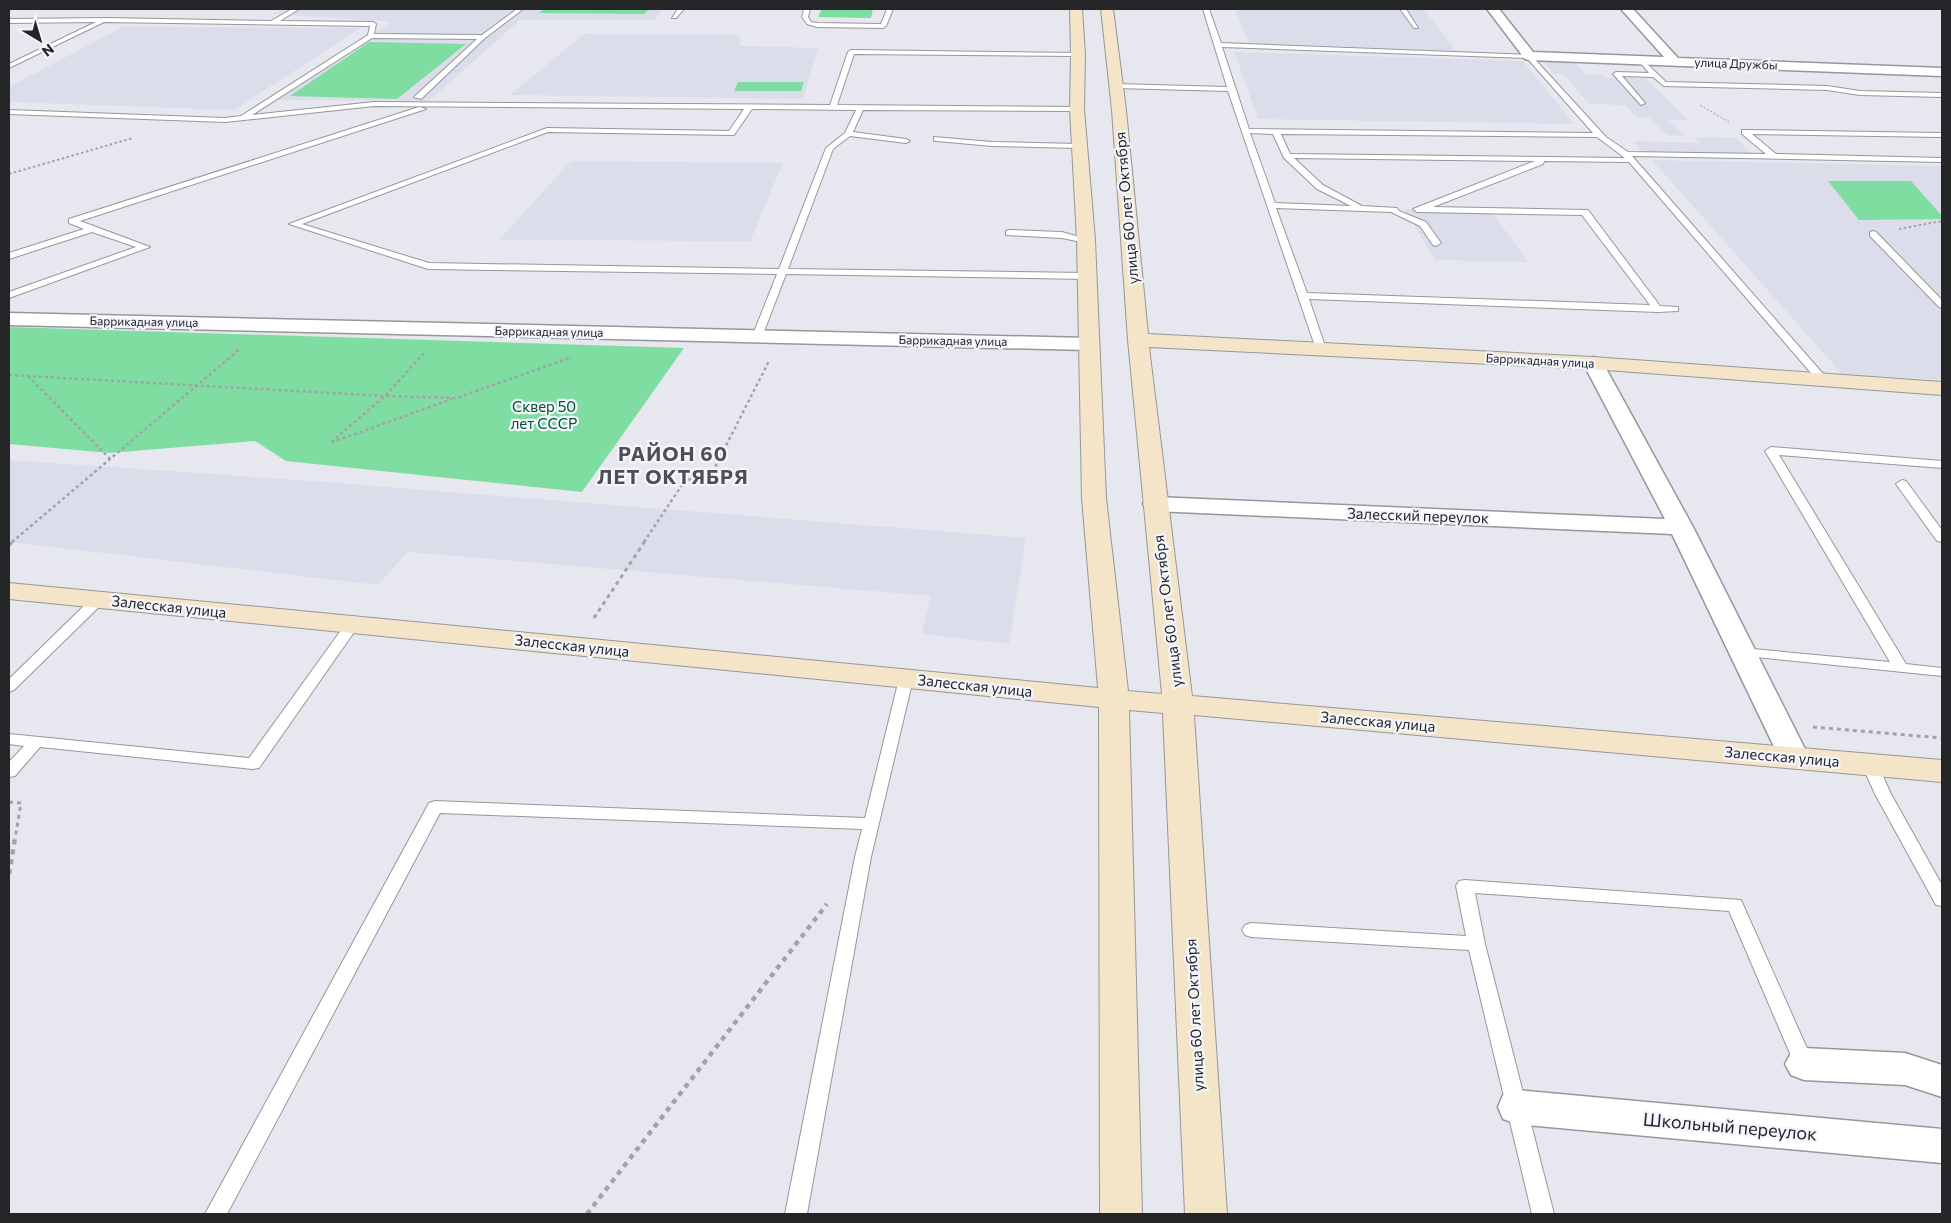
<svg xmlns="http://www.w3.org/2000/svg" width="1951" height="1223" font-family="Commissioner,sans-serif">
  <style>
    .built { fill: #dbddeb }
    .green { fill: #7fdda1 }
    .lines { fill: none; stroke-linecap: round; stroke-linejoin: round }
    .lane-casing { stroke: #96979d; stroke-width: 2 }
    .street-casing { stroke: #96979d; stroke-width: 3 }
    .secondary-casing { stroke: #96979d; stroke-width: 2 }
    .path-far4 { stroke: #a2a3a9; stroke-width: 1; stroke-dasharray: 2 2; stroke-linecap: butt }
    .path-far3 { stroke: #a2a3a9; stroke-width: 2; stroke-dasharray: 2.5 2.5; stroke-linecap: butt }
    .path-far2 { stroke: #a2a3a9; stroke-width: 2.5; stroke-dasharray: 3 3; stroke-linecap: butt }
    .path-far1 { stroke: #a2a3a9; stroke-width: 3; stroke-dasharray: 4 4; stroke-linecap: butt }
    .path { stroke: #a2a3a9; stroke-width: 4.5; stroke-dasharray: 5 5; stroke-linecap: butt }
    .lane { fill: #fff; fill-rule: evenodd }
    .street { fill: #fff; fill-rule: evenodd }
    .secondary { fill: #f4e4c8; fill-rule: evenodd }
    .labels { text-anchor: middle; stroke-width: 4.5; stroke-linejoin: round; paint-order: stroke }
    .far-street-label { font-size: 12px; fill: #242527; stroke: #f4f5fd }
    .street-label { font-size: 15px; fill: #242527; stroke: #f4f5fd }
    .park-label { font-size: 15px; fill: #02522c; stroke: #f4f5fd }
    .near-street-label { font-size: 18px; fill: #242527; stroke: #f4f5fd }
    .district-label { font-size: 20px; font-weight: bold; letter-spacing: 1px; fill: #4e4f55; stroke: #f4f5fd }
  </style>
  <rect width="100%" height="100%" fill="#e7e8ef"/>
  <g class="built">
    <polygon points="283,9 664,9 654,20 520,20 429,101 273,100 391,22 274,14"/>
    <polygon points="1235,9 1424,9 1456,51 1249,43"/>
    <polygon points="123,27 361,28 234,110 9,102 9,87"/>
    <polygon points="584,34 740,35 740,46 818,48 803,99 510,95"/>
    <polygon points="1234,52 1523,61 1574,124 1258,119"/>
    <polygon points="1542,59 1572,60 1586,75 1605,75 1608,78 1645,78 1688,120 1669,120 1684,136 1667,135 1649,117 1637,117 1625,105 1589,104 1563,74 1554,74"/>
    <polygon points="1694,137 1736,138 1753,155 1642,152 1633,141 1699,143"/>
    <polygon points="1652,160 1942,166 1942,380 1842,374"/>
    <polygon points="571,161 783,163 750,241 499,240"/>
    <polygon points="1405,209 1487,210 1492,212 1528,262 1435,260"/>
    <polygon points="9,460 299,480 1026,538 1009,644 922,634 931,596 408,552 378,585 9,542"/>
  </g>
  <g class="green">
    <polygon points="544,9 649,9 644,14 539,13"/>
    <polygon points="822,9 873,9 871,18 818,17"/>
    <polygon points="369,42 466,44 397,99 290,96"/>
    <polygon points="738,82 804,82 801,91 734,91"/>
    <polygon points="1828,181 1911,181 1942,216 1942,219 1859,220"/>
    <polygon points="9,327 684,348 582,492 286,461 255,441 109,453 9,444"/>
  </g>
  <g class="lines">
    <defs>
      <g id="lane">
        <path d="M292,9h7l-19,12 93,1 3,2 -2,10 108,1 35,-26h6l-38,29 -64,61 -7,-2 63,-58 -105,-1 -120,77 122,-13 456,3 18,-53 3,-2 229,3 1,1 -3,2 -224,-2 -17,51 240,2 4,2 -4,2 -214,-1 -10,22 53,7 4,2 -4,2 -56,-7 -17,13 -45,120 298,4 5,3 -5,3 -300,-5 -24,63 -5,3 -5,-3 25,-63 -349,-5 -139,-45 258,-96 182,3 15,-22 -370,-3 -149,16 -216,-8v-4l216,8 16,-2 127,-81 2,-9 -266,-4 -95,46v-4l87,-42 -87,1v-4l98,-1 164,3zM752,109l104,1 -11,23 -19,15 -47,121 -350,-6 -127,-39 246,-92 183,3h3z"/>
        <polygon points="678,9 684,9 676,18 672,18"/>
        <polygon points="804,9 810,9 808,17 811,22 817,23 881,24 887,9 893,9 886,26 883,28 817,27 807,24 802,17"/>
        <path d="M1203,9h6l12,34 310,12 75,82 22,15 138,2 -24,-20v-4h3l197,3v4l-190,-3 24,20 166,4v4l-310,-6 193,220 1,2 -1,2h-8l-188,-218 -85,-1 -1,3 -110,43 155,3 72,96 18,1v4l-20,1 -349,-13 17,50 -5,3 -5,-3 -88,-258 -112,-3 -4,-2 4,-2 111,3zM1222,47l305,11 66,75 -344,-4zM1250,133l23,1 11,24 33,31 34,17 -76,-3zM1281,134l316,3 28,21 -335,-4zM1294,158l241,3 -122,48 4,3 165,3 68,90 -343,-12 -31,-85 115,4 29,14 13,19 3,1 5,-3 -15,-21 -27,-11 -2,-3 -35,-2 -39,-21z"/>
        <polygon points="1400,9 1406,9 1418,28 1414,28"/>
        <polygon points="1641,58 1666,82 1827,86 1860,91 1942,93 1942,97 1860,95 1827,90 1664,86 1653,77 1622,76 1645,103 1641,105 1613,74 1616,72 1649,73 1638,60"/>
        <polygon points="419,107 426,109 80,221 150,247 9,298 9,292 136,247 92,232 9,259 9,253 84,229 69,223 69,219"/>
        <polygon points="934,137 992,142 1078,144 1082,146 1078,148 992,146 937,141 934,141"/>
        <polygon points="1009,230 1062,232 1090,240 1086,243 1062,238 1006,235 1006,231"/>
        <polygon points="1873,231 1876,232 1942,300 1942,308 1939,307 1870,236 1870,232"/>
        <polygon points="1771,447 1942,461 1942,468 1779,455 1906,664 1942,668 1942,676 1737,655 1735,652 1737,649 1742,648 1890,662 1765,451"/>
        <polygon points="1902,480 1906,481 1942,530 1942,542 1937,541 1896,484"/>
        <polygon points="98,596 103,597 105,600 103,603 14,690 9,692 9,679 93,597"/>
        <polygon points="352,621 359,625 259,768 253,769 40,747 15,776 9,777 9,762 24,746 9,744 9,734 249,758 347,622"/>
        <polygon points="906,674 911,676 913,679 871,857 807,1214 785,1214 855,857 862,829 440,813 227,1214 205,1214 429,803 435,801 865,818 899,679 901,676"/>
        <polygon points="1870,760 1876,761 1878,765 1891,794 1942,885 1942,906 1936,905 1875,794 1862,765 1864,761"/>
        <polygon points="1465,880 1741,900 1814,1064 1811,1070 1804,1072 1797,1070 1729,911 1475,893 1485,944 1554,1214 1532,1214 1469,950 1251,937 1245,935 1242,930 1245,925 1251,923 1466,936 1456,886 1459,881"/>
      </g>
      <g id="street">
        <polygon points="1487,9 1499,9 1533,52 1664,57 1621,9 1633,9 1678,58 1942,68 1942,76 1529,60 1525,59"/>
        <polygon points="9,313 1088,338 1095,340 1098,344 1095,348 1088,350 9,325"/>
        <polygon points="1593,357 1600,359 1603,363 1693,527 1809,757 1805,764 1794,767 1783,764 1779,757 1672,534 1155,511 1147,509 1143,504 1147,499 1155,497 1665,519 1583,363 1586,359"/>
        <polygon points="1804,1048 1905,1053 1942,1065 1942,1097 1905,1085 1804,1080 1791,1075 1785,1064 1791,1053"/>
        <polygon points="1517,1090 1942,1129 1942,1163 1517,1124 1503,1119 1498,1107 1503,1095"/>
      </g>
      <polygon id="secondary" points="1070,9 1082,9 1085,54 1084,109 1095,240 1106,498 1128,691 1162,694 1128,340 1112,110 1101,9 1113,9 1126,110 1148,334 1593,357 1942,382 1942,395 1593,369 1149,347 1192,696 1942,760 1942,782 1194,715 1227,1214 1185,1214 1163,713 1129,710 1142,1214 1100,1214 1099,707 9,599 9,583 1098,688 1082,498 1077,240 1070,109 1071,54"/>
    </defs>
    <use href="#lane" class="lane-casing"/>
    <use href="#street" class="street-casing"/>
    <use href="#secondary" class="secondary-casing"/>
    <polyline class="path-far4" points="1700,105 1729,122"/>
    <g class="path-far3">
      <polyline points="9,174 133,138"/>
      <polyline points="1899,229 1942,221"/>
    </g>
    <g class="path-far2">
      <polyline points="424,353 385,396 330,443 452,399"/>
      <polyline points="9,375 385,396 456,398 572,357"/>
      <polyline points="28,376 110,459"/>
      <polyline points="12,542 240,349"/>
      <polyline points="644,542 686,479 708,481 769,361"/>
    </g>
    <g class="path-far1">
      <polyline points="9,545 14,541"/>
      <polyline points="594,618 645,541"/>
      <polyline points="1813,727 1942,738"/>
      <polyline points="9,802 21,803 15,839"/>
    </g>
    <g class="path">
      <polyline points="9,874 15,838"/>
      <polyline points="587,1214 827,904"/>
    </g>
    <use href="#lane" class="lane"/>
    <use href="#street" class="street"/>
    <use href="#secondary" class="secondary"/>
  </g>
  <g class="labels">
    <g class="far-street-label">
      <text transform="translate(1736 64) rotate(2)" y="4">улица Дружбы</text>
      <text transform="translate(144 322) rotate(1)" y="4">Баррикадная улица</text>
      <text transform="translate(549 332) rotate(1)" y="4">Баррикадная улица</text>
      <text transform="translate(953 341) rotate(1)" y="4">Баррикадная улица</text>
      <text transform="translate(1540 361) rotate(3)" y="4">Баррикадная улица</text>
    </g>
    <g class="street-label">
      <text transform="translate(1127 208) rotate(-95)" y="5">улица 60 лет Октября</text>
      <text transform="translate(1418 516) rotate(2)" y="5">Залесский переулок</text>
      <text transform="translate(169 607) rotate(6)" y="5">Залесская улица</text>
      <text transform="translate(1168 611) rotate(-97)" y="5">улица 60 лет Октября</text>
      <text transform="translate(572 646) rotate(6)" y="5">Залесская улица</text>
      <text transform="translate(975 686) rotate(6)" y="5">Залесская улица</text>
      <text transform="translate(1378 722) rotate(5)" y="5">Залесская улица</text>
      <text transform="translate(1782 757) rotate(5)" y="5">Залесская улица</text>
      <text transform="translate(1195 1015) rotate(-93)" y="5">улица 60 лет Октября</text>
    </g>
    <g class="park-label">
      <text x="544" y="412">Сквер 50<tspan x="544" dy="17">лет СССР</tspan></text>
    </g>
    <g class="near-street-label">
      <text transform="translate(1730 1127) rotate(5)" y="6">Школьный переулок</text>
    </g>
    <g class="district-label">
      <text x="673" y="461">РАЙОН 60<tspan x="673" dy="23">ЛЕТ ОКТЯБРЯ</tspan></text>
    </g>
  </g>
  <rect width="1951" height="1223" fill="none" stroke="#242527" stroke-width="20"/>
  <g transform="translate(40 40) rotate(142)" stroke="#f4f5fd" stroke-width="4" paint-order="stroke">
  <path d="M0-4L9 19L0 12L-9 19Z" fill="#242527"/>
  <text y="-8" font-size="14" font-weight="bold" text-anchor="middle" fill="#242527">N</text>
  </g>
</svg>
